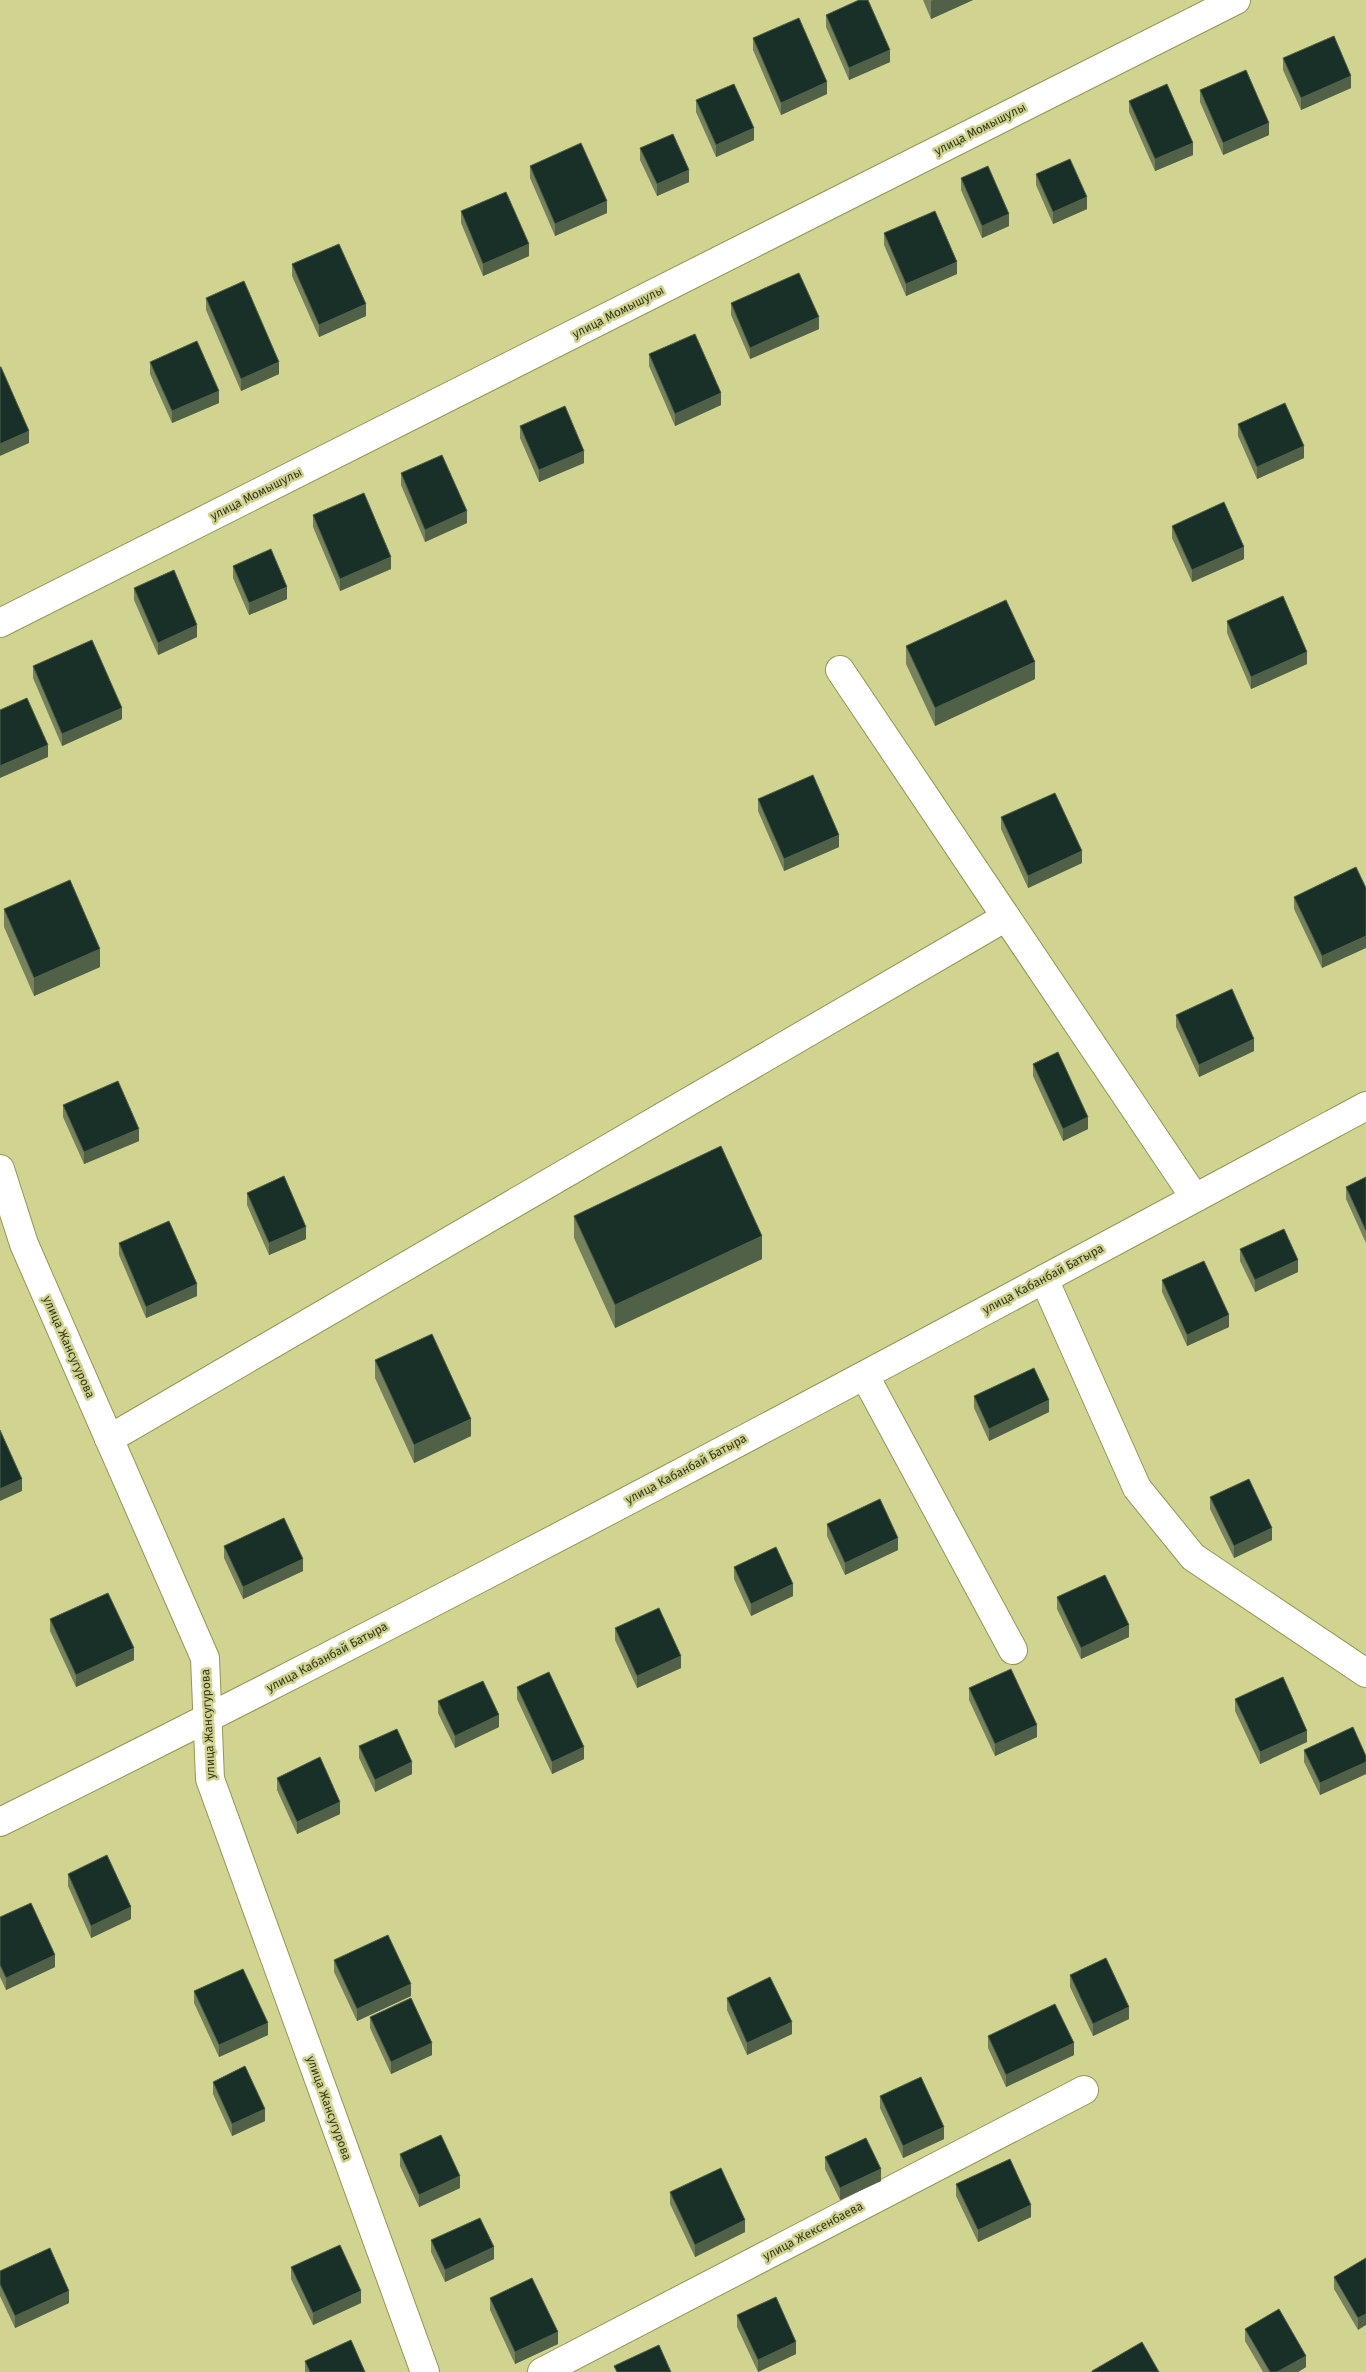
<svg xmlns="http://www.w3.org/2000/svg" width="1366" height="2372" font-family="'Fira Sans',sans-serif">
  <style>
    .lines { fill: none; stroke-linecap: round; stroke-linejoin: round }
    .minor-casing { stroke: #939655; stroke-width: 30 }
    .minor { stroke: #fff; stroke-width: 28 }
    .wall { fill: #75825d }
    .shaded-wall { fill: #506148 }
    .building { fill: #193029; stroke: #506148 }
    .labels { text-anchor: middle; stroke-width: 5; stroke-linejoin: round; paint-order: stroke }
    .street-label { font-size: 12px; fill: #35361b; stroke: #d1d491 }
  </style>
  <rect width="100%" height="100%" fill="#d1d491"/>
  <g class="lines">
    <defs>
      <g id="minor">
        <polyline points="0,623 1236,0"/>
        <polyline points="840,670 1195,1198"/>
        <polyline points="0,1169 24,1244 205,1658 210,1779 425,2372"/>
        <polyline points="1044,1279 1137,1488 1193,1557 1366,1673"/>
        <polyline points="865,1376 1013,1650"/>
        <polyline points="109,1439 1006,917"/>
        <path d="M0,1822c461,-228 913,-472 1366,-716"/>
        <polyline points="542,2372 1084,2090"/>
      </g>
    </defs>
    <use href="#minor" class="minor-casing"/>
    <use href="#minor" class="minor"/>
  </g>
  <g class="wall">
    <polygon points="923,0 973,0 931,19"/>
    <polygon points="826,15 890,62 849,80 826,27"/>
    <polygon points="753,38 827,94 781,115 753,50"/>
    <polygon points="1283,58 1351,88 1301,110 1283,70"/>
    <polygon points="1200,90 1269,135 1223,155 1200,102"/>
    <polygon points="696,100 754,140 716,157 696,112"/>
    <polygon points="1129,101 1193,155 1155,171 1129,112"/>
    <polygon points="640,148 689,182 657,196 640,160"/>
    <polygon points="530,166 607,213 555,236 530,178"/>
    <polygon points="1036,174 1087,209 1053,224 1036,185"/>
    <polygon points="961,178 1009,226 982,238 961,190"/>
    <polygon points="461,211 529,256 483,276 461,223"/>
    <polygon points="884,233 957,274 906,296 884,245"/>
    <polygon points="292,264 366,316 319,337 292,276"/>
    <polygon points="206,298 279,374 241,391 206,310"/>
    <polygon points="731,303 819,329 750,359 731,315"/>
    <polygon points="649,354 721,405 675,426 649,366"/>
    <polygon points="150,362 219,403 172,423 150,374"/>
    <polygon points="1238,424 1304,458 1257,479 1238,436"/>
    <polygon points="520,426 584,463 539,482 520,438"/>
    <polygon points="401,473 467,523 425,542 401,485"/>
    <polygon points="313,515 391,569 340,591 313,527"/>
    <polygon points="1172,526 1244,559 1192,582 1172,538"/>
    <polygon points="233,566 287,599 249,615 233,578"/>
    <polygon points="134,588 197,637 158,655 134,600"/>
    <polygon points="1227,621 1307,664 1251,689 1227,633"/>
    <polygon points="906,646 1035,679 935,726 906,664"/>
    <polygon points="33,666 122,719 62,746 33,678"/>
    <polygon points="758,799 839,847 784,871 758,811"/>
    <polygon points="1001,817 1082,863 1028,888 1001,829"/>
    <polygon points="1356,867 1322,968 1294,909 1294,897"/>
    <polygon points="4,909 100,967 34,996 4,927"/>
    <polygon points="1176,1015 1254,1051 1199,1077 1176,1027"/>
    <polygon points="1033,1064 1088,1129 1063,1141 1033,1076"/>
    <polygon points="63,1105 139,1141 84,1164 63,1117"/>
    <polygon points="1366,1177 1366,1243 1346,1199 1346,1187"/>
    <polygon points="247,1193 306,1239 269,1255 247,1205"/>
    <polygon points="574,1216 762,1259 615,1328 574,1238"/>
    <polygon points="119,1243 197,1296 146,1318 119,1255"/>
    <polygon points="1240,1249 1298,1272 1255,1292 1240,1261"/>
    <polygon points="1162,1280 1229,1327 1187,1346 1162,1292"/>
    <polygon points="375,1360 471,1436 414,1463 375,1378"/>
    <polygon points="974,1396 1049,1412 989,1441 974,1408"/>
    <polygon points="1210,1497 1272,1540 1234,1558 1210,1509"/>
    <polygon points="827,1524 898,1550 845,1575 827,1536"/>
    <polygon points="224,1546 303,1571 243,1599 224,1558"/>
    <polygon points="734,1567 793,1596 751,1616 734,1579"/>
    <polygon points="1057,1597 1129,1637 1081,1659 1057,1609"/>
    <polygon points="50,1619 134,1660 76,1687 50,1631"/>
    <polygon points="615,1628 681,1668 637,1688 615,1640"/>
    <polygon points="517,1687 584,1759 552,1774 517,1699"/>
    <polygon points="969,1688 1037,1737 995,1756 969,1700"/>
    <polygon points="1235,1699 1307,1742 1260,1764 1235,1711"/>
    <polygon points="438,1701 499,1727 455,1748 438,1713"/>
    <polygon points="359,1746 412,1774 375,1792 359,1758"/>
    <polygon points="1304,1750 1366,1756 1366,1774 1320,1795 1304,1762"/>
    <polygon points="277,1778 340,1814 297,1834 277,1790"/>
    <polygon points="68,1874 131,1919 91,1938 68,1886"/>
    <polygon points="0,1917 55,1967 6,1990 0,1977"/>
    <polygon points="334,1960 411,1996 357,2021 334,1972"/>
    <polygon points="1070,1975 1129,2019 1093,2036 1070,1987"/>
    <polygon points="194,1991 268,2035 219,2057 194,2003"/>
    <polygon points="727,1998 792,2034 747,2055 727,2010"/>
    <polygon points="370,2017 432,2055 391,2074 370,2028"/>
    <polygon points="988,2036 1074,2055 1006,2087 988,2048"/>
    <polygon points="213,2082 265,2121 232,2136 213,2094"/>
    <polygon points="880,2096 944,2139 903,2158 880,2108"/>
    <polygon points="400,2154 460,2188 419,2207 400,2166"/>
    <polygon points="825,2157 881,2181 840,2200 825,2169"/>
    <polygon points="956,2184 1031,2217 978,2242 956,2196"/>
    <polygon points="670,2192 745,2232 695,2257 670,2204"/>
    <polygon points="431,2240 494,2259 445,2282 431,2252"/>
    <polygon points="1366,2258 1358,2330 1334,2289 1334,2277"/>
    <polygon points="291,2267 361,2303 313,2325 291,2279"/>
    <polygon points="0,2271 69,2303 15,2328 0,2296"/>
    <polygon points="490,2298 558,2344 515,2364 490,2310"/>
    <polygon points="737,2315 796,2354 758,2372 737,2327"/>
    <polygon points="1245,2329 1306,2367 1298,2372 1263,2372 1245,2341"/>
    <polygon points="305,2361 365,2372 305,2372"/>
  </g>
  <g class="shaded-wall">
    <polygon points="933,0 973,0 931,19 931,1"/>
    <polygon points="890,50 890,62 849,80 849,68"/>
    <polygon points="1351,76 1351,88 1301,110 1301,98"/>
    <polygon points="827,82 827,94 781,115 781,103"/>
    <polygon points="1269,123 1269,135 1223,155 1223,143"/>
    <polygon points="754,128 754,140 716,157 716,145"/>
    <polygon points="1193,143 1193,155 1155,171 1155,159"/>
    <polygon points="689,170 689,182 657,196 657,184"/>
    <polygon points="1087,197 1087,209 1053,224 1053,212"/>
    <polygon points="607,201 607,213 555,236 555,224"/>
    <polygon points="1009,214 1009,226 982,238 982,226"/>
    <polygon points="529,244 529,256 483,276 483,264"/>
    <polygon points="957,262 957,274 906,296 906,284"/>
    <polygon points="366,304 366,316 319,337 319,325"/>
    <polygon points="819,317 819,329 750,359 750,348"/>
    <polygon points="279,362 279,374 241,391 241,379"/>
    <polygon points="219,391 219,403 172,423 172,411"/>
    <polygon points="721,393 721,405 675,426 675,414"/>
    <polygon points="29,431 29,443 0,456 0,444"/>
    <polygon points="1304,446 1304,458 1257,479 1257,467"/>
    <polygon points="584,451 584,463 539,482 539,470"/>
    <polygon points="467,511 467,523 425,542 425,530"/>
    <polygon points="1244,547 1244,559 1192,582 1192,570"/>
    <polygon points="391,557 391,569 340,591 340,579"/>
    <polygon points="287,587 287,599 249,615 249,603"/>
    <polygon points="197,625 197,637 158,655 158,643"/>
    <polygon points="1307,652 1307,664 1251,689 1251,677"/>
    <polygon points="1035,662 1035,679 935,726 935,708"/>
    <polygon points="122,708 122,719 62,746 62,734"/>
    <polygon points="48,745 48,757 0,778 0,766"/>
    <polygon points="839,835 839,847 784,871 784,859"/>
    <polygon points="1082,851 1082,863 1028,888 1028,876"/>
    <polygon points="1366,936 1366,948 1322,968 1322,956"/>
    <polygon points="100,949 100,967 34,996 34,978"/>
    <polygon points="1254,1039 1254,1051 1199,1077 1199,1065"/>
    <polygon points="1088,1117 1088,1129 1063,1141 1063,1129"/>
    <polygon points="139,1129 139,1141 84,1164 84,1152"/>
    <polygon points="306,1227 306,1239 269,1255 269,1243"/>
    <polygon points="762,1236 762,1259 615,1328 615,1305"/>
    <polygon points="1298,1260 1298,1272 1255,1292 1255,1280"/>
    <polygon points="197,1284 197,1296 146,1318 146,1307"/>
    <polygon points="1229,1315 1229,1327 1187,1346 1187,1335"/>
    <polygon points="1049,1400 1049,1412 989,1441 989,1429"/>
    <polygon points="471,1419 471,1436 414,1463 414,1445"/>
    <polygon points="22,1479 22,1491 0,1501 0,1489"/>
    <polygon points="1272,1528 1272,1540 1234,1558 1234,1546"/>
    <polygon points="898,1538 898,1550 845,1575 845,1563"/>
    <polygon points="303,1559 303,1571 243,1599 243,1587"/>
    <polygon points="793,1584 793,1596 751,1616 751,1604"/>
    <polygon points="1129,1625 1129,1637 1081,1659 1081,1648"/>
    <polygon points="134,1648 134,1660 76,1687 76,1675"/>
    <polygon points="681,1656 681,1668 637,1688 637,1676"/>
    <polygon points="499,1715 499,1727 455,1748 455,1736"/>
    <polygon points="1037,1725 1037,1737 995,1756 995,1744"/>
    <polygon points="1307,1731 1307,1742 1260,1764 1260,1752"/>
    <polygon points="584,1747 584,1759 552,1774 552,1762"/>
    <polygon points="412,1762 412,1774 375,1792 375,1780"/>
    <polygon points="1366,1762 1366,1774 1320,1795 1320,1783"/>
    <polygon points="340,1802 340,1814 297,1834 297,1822"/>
    <polygon points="131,1907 131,1919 91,1938 91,1926"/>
    <polygon points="55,1955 55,1967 6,1990 6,1978"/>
    <polygon points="411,1984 411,1996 357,2021 357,2009"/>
    <polygon points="1129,2007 1129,2019 1093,2036 1093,2024"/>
    <polygon points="792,2022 792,2034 747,2055 747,2043"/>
    <polygon points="268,2023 268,2035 219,2057 219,2045"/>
    <polygon points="432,2043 432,2055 391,2074 391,2062"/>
    <polygon points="1074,2043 1074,2055 1006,2087 1006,2075"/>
    <polygon points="265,2109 265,2121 232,2136 232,2124"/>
    <polygon points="944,2127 944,2139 903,2158 903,2146"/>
    <polygon points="881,2169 881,2181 840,2200 840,2188"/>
    <polygon points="460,2176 460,2188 419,2207 419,2195"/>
    <polygon points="1031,2205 1031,2217 978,2242 978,2230"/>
    <polygon points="745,2220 745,2232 695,2257 695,2245"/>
    <polygon points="494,2247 494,2259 445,2282 445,2270"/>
    <polygon points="69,2291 69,2303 15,2328 15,2316"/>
    <polygon points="361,2291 361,2303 313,2325 313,2313"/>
    <polygon points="1366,2314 1366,2325 1358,2330 1358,2318"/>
    <polygon points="558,2332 558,2344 515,2364 515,2352"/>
    <polygon points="796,2342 796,2354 758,2372 758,2360"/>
    <polygon points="1306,2356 1306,2367 1298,2372 1277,2372"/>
  </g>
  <g class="building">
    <polygon points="859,0 868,0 890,50 849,68 826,15"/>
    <polygon points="799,18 827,82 781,103 753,38"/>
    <polygon points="1334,36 1351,76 1301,98 1283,58"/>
    <polygon points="1246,70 1269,123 1223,143 1200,90"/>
    <polygon points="734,84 754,128 716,145 696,100"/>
    <polygon points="1167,84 1193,143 1155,159 1129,101"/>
    <polygon points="673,134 689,170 657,184 640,148"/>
    <polygon points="581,143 607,201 555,224 530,166"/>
    <polygon points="1070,159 1087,197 1053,212 1036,174"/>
    <polygon points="988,166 1009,214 982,226 961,178"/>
    <polygon points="506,192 529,244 483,264 461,211"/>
    <polygon points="935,211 957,262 906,284 884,233"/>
    <polygon points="339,244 366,304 319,325 292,264"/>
    <polygon points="799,273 819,317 750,348 731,303"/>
    <polygon points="244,281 279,362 241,379 206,298"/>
    <polygon points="695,334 721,393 675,414 649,354"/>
    <polygon points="197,341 219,391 172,411 150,362"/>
    <polygon points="0,367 1,367 29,431 0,444"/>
    <polygon points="1285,403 1304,446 1257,467 1238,424"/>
    <polygon points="565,406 584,451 539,470 520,426"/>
    <polygon points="442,455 467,511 425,530 401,473"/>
    <polygon points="364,493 391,557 340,579 313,515"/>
    <polygon points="1224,502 1244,547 1192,570 1172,526"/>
    <polygon points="271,549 287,587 249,603 233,566"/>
    <polygon points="174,570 197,625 158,643 134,588"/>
    <polygon points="1283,596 1307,652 1251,677 1227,621"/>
    <polygon points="1006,600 1035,662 935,708 906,646"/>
    <polygon points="92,640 122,708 62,734 33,666"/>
    <polygon points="27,698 48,745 0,766 0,710"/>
    <polygon points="813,775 839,835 784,859 758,799"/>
    <polygon points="1055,793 1082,851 1028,876 1001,817"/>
    <polygon points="1356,867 1366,888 1366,936 1322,956 1294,897"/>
    <polygon points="70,880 100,949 34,978 4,909"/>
    <polygon points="1232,989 1254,1039 1199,1065 1176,1015"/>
    <polygon points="1058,1052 1088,1117 1063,1129 1033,1064"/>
    <polygon points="118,1081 139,1129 84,1152 63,1105"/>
    <polygon points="721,1146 762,1236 615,1305 574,1216"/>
    <polygon points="284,1176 306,1227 269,1243 247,1193"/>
    <polygon points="1366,1177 1366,1231 1346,1187"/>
    <polygon points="169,1221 197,1284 146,1307 119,1243"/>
    <polygon points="1284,1229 1298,1260 1255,1280 1240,1249"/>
    <polygon points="1204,1261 1229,1315 1187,1335 1162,1280"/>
    <polygon points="432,1334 471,1419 414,1445 375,1360"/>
    <polygon points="1034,1368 1049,1400 989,1429 974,1396"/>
    <polygon points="0,1430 22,1479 0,1489"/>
    <polygon points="1249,1479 1272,1528 1234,1546 1210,1497"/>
    <polygon points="880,1499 898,1538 845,1563 827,1524"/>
    <polygon points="284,1518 303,1559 243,1587 224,1546"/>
    <polygon points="776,1547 793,1584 751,1604 734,1567"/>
    <polygon points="1105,1575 1129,1625 1081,1648 1057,1597"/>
    <polygon points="108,1593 134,1648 76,1675 50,1619"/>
    <polygon points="659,1608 681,1656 637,1676 615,1628"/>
    <polygon points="1011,1669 1037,1725 995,1744 969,1688"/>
    <polygon points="549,1672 584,1747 552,1762 517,1687"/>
    <polygon points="1283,1677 1307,1731 1260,1752 1235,1699"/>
    <polygon points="483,1681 499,1715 455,1736 438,1701"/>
    <polygon points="1353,1727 1366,1756 1366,1762 1320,1783 1304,1750"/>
    <polygon points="397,1729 412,1762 375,1780 359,1746"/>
    <polygon points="320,1757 340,1802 297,1822 277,1778"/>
    <polygon points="107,1855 131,1907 91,1926 68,1874"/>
    <polygon points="31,1903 55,1955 6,1978 0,1965 0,1917"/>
    <polygon points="388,1935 411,1984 357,2009 334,1960"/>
    <polygon points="1106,1958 1129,2007 1093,2024 1070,1975"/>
    <polygon points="243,1969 268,2023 219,2045 194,1991"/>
    <polygon points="770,1977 792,2022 747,2043 727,1998"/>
    <polygon points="411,1998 432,2043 391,2062 370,2017"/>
    <polygon points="1055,2004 1074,2043 1006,2075 988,2036"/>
    <polygon points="245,2066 265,2109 232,2124 213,2082"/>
    <polygon points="921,2077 944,2127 903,2146 880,2096"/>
    <polygon points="441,2135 460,2176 419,2195 400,2154"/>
    <polygon points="866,2138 881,2169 840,2188 825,2157"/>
    <polygon points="1010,2159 1031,2205 978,2230 956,2184"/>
    <polygon points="721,2168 745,2220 695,2245 670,2192"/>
    <polygon points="480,2218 494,2247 445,2270 431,2240"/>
    <polygon points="340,2245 361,2291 313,2313 291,2267"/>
    <polygon points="50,2248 69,2291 15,2316 0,2284 0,2271"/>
    <polygon points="1366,2258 1366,2314 1358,2318 1334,2277"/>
    <polygon points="532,2278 558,2332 515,2352 490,2298"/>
    <polygon points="776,2297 796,2342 758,2360 737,2315"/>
    <polygon points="1279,2309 1306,2356 1277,2372 1270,2372 1245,2329"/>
    <polygon points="351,2340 365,2372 310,2372 305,2361"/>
    <polygon points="1142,2342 1159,2372 1092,2372 1092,2371"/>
    <polygon points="659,2345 671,2372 617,2372 614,2366"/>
  </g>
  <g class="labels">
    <g class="street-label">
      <text transform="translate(980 129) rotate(-27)" y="4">улица Момышулы</text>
      <text transform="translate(618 312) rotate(-27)" y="4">улица Момышулы</text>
      <text transform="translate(256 494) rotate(-27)" y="4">улица Момышулы</text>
      <text transform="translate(1043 1279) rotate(-28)" y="4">улица Кабанбай Батыра</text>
      <text transform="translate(69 1347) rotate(66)" y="4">улица Жансугурова</text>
      <text transform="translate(686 1469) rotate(-28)" y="4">улица Кабанбай Батыра</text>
      <text transform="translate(327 1657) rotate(-28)" y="4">улица Кабанбай Батыра</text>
      <text transform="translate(208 1724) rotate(-93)" y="4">улица Жансугурова</text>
      <text transform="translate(329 2108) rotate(70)" y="4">улица Жансугурова</text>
      <text transform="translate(813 2231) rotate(-28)" y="4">улица Жексенбаева</text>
    </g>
  </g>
</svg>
